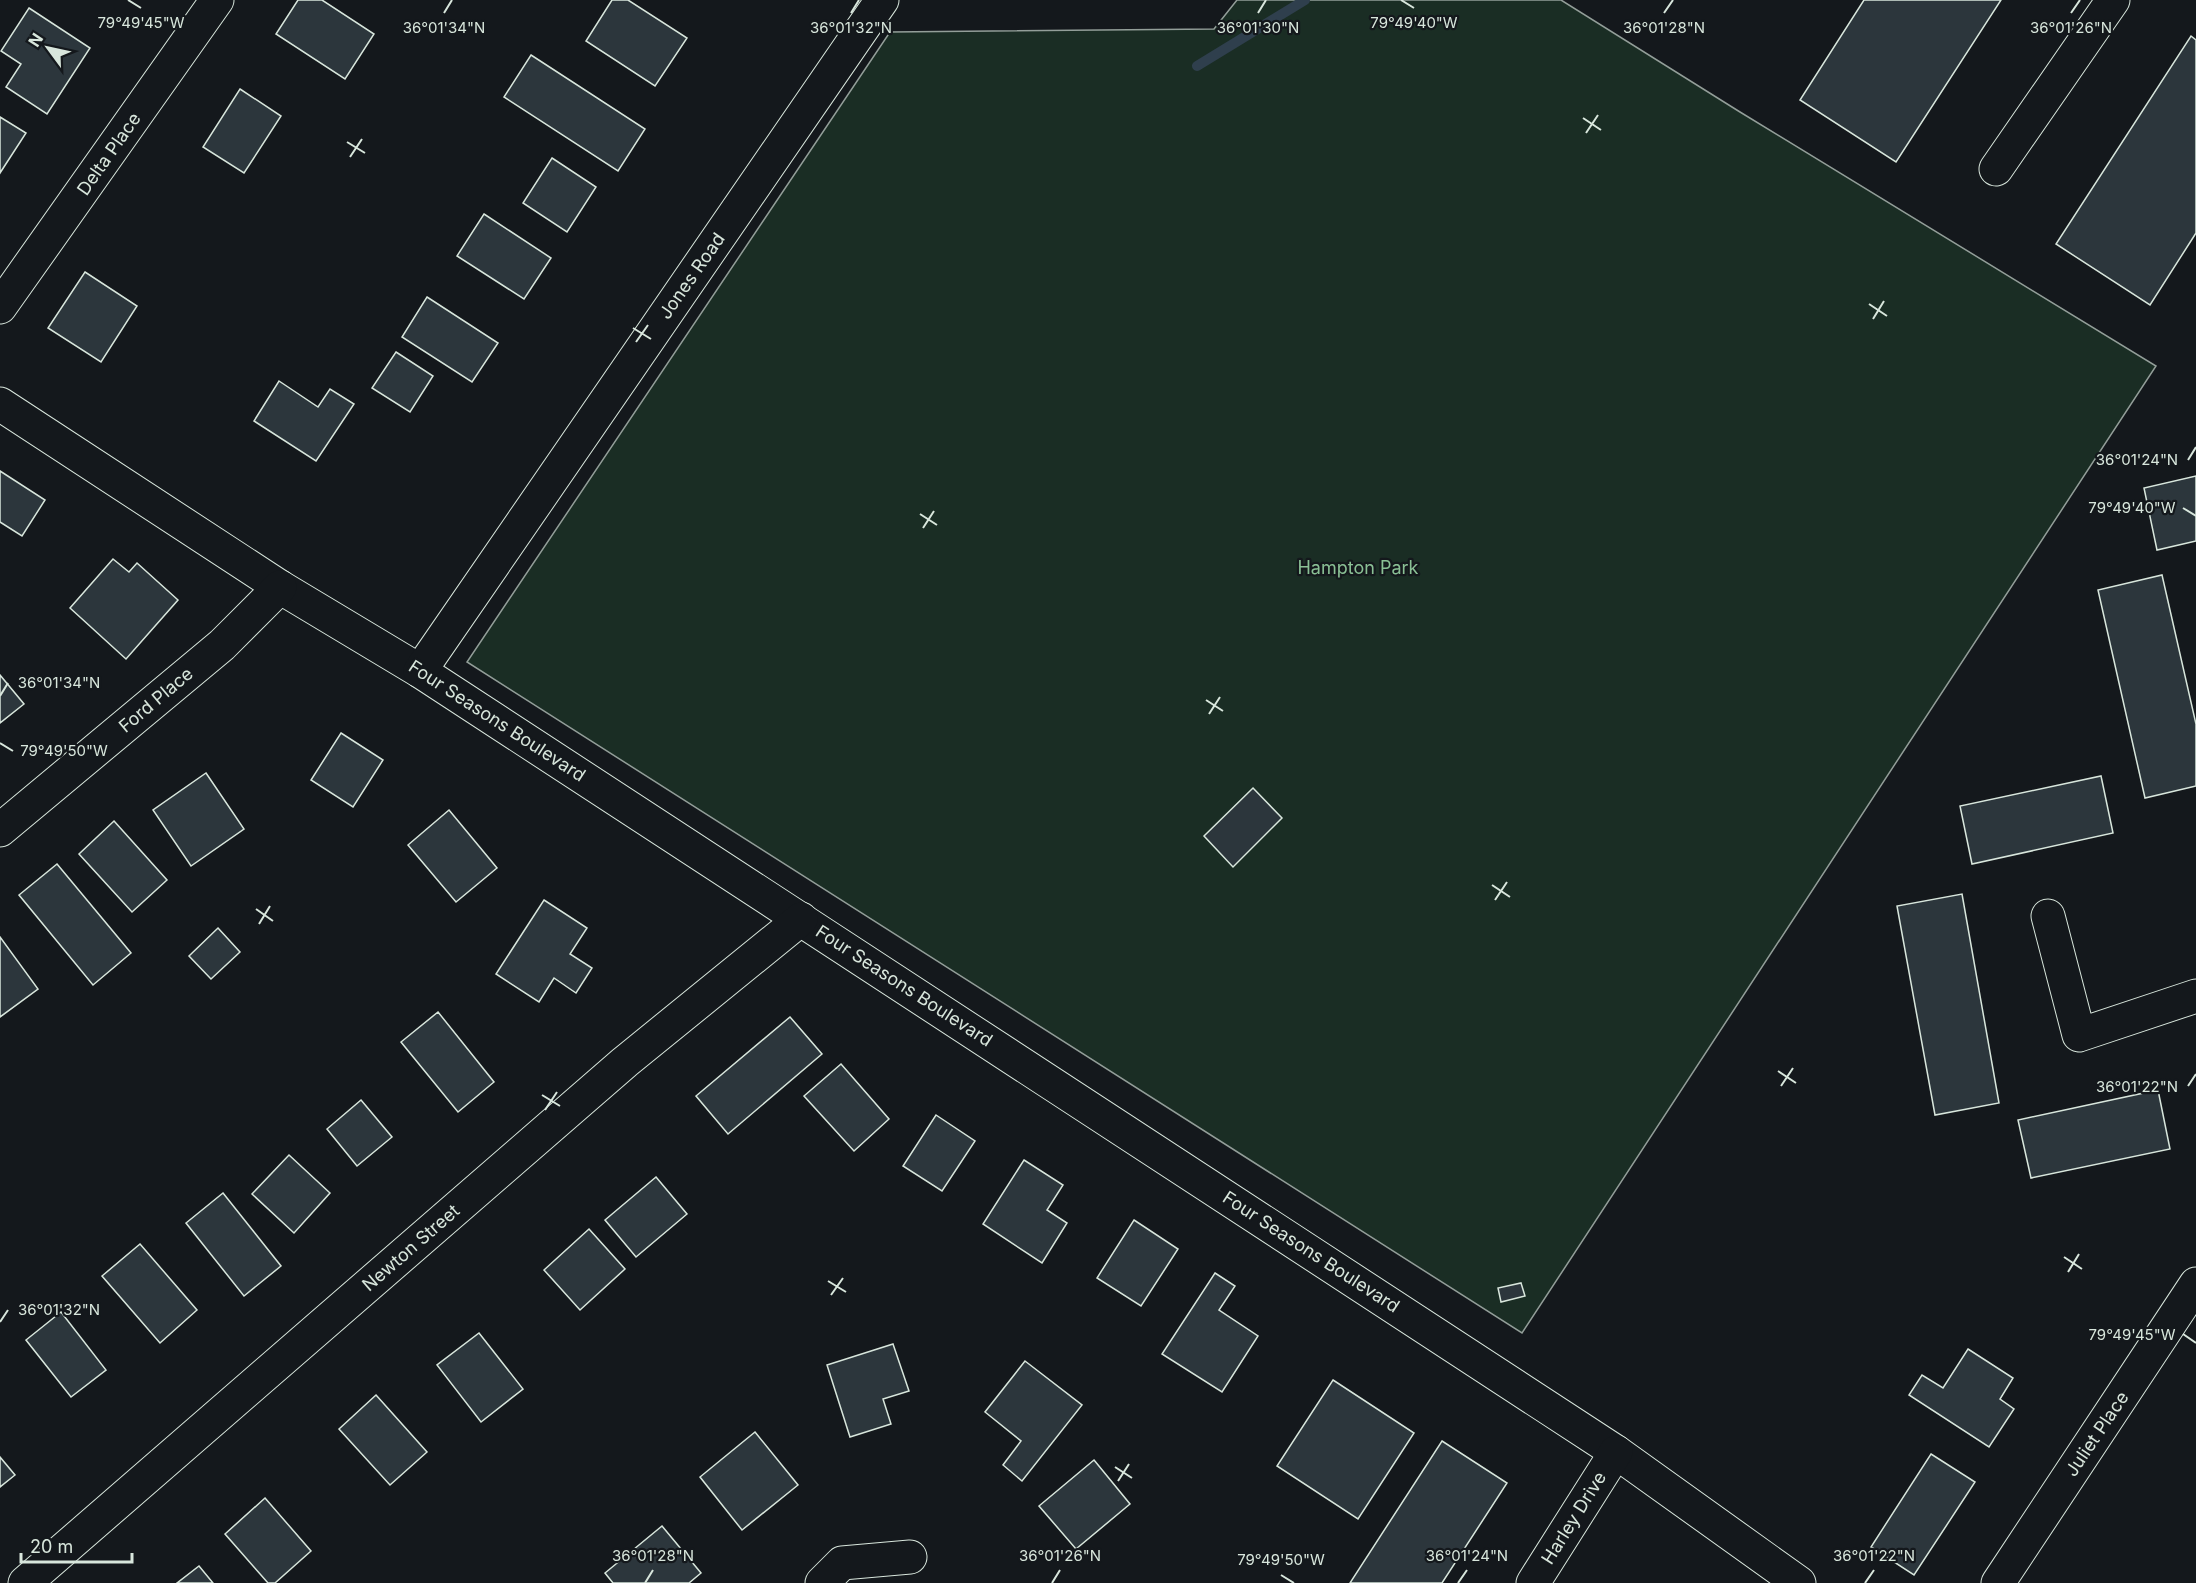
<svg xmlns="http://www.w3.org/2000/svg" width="2196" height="1583" font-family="Inter,sans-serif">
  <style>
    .green { fill: #1a2d24; stroke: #939e99; stroke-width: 1.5 }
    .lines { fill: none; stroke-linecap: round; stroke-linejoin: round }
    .stream { stroke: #2f3f4d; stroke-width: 10 }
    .building { fill: #2c363c; stroke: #d8e6dc; stroke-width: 1.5 }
    .minor-casing { stroke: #d8e6dc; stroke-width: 35 }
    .minor { stroke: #14181c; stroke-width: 33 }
    .ticks { fill: none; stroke: #d8e6dc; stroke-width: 2 }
    .labels { text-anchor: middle; stroke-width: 4.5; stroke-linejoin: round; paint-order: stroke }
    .street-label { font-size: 18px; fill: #d8e6dc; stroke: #14181c }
    .park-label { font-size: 18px; fill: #8ac095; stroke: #14181c }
    .ticks-label { font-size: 15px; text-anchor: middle; fill: #d8e6dc; stroke: #14181c; stroke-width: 4.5; stroke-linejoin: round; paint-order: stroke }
  </style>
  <rect width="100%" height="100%" fill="#14181c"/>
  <polygon class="green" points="1237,0 1561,0 1740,112 2156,366 1522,1333 467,662 890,32 1214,29"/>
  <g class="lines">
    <polyline class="stream" points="1197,66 1305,0"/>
  </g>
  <g class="building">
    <polygon points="298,0 322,0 374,34 345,79 276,34"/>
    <polygon points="612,0 628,0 687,38 655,86 586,41"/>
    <polygon points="1864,0 2001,0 1896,162 1800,100"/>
    <polygon points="29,8 90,48 47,114 6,87 21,64 1,51"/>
    <polygon points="2191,36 2196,40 2196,233 2150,305 2056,244"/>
    <polygon points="531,55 645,129 618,171 504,97"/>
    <polygon points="240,89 281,116 244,173 203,147"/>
    <polygon points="0,117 26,133 0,173"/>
    <polygon points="552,158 596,187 567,232 523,203"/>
    <polygon points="484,214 551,258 524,299 457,256"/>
    <polygon points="85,272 137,306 101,362 48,328"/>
    <polygon points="427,297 498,343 472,382 402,337"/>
    <polygon points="396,352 433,376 410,412 372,388"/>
    <polygon points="279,381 318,407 330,389 354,404 316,461 254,421"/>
    <polygon points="0,471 45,500 22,536 0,522"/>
    <polygon points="2196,476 2196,541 2157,550 2144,488"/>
    <polygon points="113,559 129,572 137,563 178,600 126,659 70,608"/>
    <polygon points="2162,575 2196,724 2196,786 2145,798 2098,590"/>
    <polygon points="0,675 24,704 0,723"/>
    <polygon points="341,733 383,760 353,807 311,780"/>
    <polygon points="206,773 244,829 191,866 153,810"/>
    <polygon points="2101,776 2113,833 1972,864 1960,806"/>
    <polygon points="1253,788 1282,818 1233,867 1204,836"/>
    <polygon points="449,810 497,868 456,902 408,845"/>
    <polygon points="114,821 167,880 132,912 79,854"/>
    <polygon points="57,864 131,953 93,985 19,895"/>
    <polygon points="1962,894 1999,1103 1935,1115 1897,906"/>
    <polygon points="544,900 587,928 570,954 592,968 576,993 554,978 539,1002 496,974"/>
    <polygon points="218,928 240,952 211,979 189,956"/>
    <polygon points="0,937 38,989 0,1017"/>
    <polygon points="438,1012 494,1082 458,1112 401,1042"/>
    <polygon points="790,1017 822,1054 728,1134 696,1096"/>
    <polygon points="841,1064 889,1119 854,1151 804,1096"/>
    <polygon points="2158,1090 2170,1149 2031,1178 2018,1120"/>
    <polygon points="361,1100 392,1137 357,1166 327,1129"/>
    <polygon points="936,1115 975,1141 942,1191 903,1166"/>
    <polygon points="289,1155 330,1193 294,1233 252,1194"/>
    <polygon points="1024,1160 1063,1185 1047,1210 1067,1223 1042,1263 983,1224"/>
    <polygon points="656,1177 687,1214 636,1257 605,1220"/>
    <polygon points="223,1193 281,1266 244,1296 186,1223"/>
    <polygon points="1134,1220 1178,1249 1141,1306 1097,1278"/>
    <polygon points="589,1229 625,1269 580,1310 544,1270"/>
    <polygon points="140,1244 197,1310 160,1343 102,1276"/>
    <polygon points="1215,1273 1235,1286 1219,1310 1258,1336 1222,1392 1162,1354"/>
    <polygon points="1521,1283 1525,1296 1501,1302 1498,1288"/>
    <polygon points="61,1312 106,1370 71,1397 26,1340"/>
    <polygon points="479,1333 523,1389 481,1422 437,1365"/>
    <polygon points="893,1344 909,1391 883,1399 891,1424 850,1437 827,1365"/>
    <polygon points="1968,1349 2013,1378 2000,1399 2014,1409 1989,1447 1909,1395 1922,1375 1943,1388"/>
    <polygon points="1025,1361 1082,1405 1022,1481 1003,1465 1021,1441 985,1412"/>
    <polygon points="1333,1380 1414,1433 1358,1519 1277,1466"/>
    <polygon points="376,1395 427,1452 390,1485 339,1429"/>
    <polygon points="755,1432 798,1485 742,1530 700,1477"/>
    <polygon points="1442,1441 1507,1483 1442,1583 1350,1583"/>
    <polygon points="1931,1454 1975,1482 1914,1575 1871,1547"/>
    <polygon points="0,1457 15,1475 0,1487"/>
    <polygon points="1094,1460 1130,1504 1076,1549 1039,1506"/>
    <polygon points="265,1498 311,1551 275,1583 268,1583 225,1534"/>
    <polygon points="662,1526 701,1573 689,1583 613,1583 605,1573"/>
    <polygon points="199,1566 213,1583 177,1583"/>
  </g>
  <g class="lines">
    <defs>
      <g id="minor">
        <polyline points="1996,169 2113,0"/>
        <polyline points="0,307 217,0"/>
        <polyline points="0,404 280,587 420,671 1616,1452 1799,1583"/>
        <polyline points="420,671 882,0"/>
        <polyline points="0,830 222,645 280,587"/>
        <polyline points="2048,916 2079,1035 2196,996"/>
        <polyline points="25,1583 625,1062 801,919"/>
        <polyline points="822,1583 842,1563 910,1557"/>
        <polyline points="1533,1583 1616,1452"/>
        <polyline points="1998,1583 2196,1284"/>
      </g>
    </defs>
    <use href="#minor" class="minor-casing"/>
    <use href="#minor" class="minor"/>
  </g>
  <path class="ticks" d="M128,0l13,8M1401,0l13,8M444,13l8,-13M851,13l8,-13M1258,13l8,-13M1664,13l9,-13M2071,13l9,-13M1583,118l18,12M1586,133l12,-18M347,142l18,11M350,157l12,-18M1869,304l18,12M1873,319l11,-18M633,328l18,11M636,342l12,-17M2188,460l8,-13M2183,508l13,8M920,514l17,11M923,528l11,-17M0,696l8,-13M1206,700l17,11M1209,714l11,-17M0,743l13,8M1492,885l18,12M1495,900l12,-18M256,909l17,12M259,924l11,-18M1778,1071l18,12M1781,1086l12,-18M2188,1086l8,-12M542,1095l18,11M545,1110l12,-18M2064,1257l18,12M2068,1272l11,-18M828,1281l18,11M831,1295l12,-17M0,1322l8,-12M2183,1334l13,9M1115,1467l17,11M1118,1481l11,-17M1281,1575l13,8M645,1583l8,-13M1052,1583l8,-13M1458,1583l9,-13M1865,1583l9,-13"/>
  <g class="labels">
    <g class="street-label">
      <text transform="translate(109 154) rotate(-55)" y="6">Delta Place</text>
      <text transform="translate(692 276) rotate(-55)" y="6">Jones Road</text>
      <text transform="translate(156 700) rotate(-40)" y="6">Ford Place</text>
      <text transform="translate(497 721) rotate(33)" y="6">Four Seasons Boulevard</text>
      <text transform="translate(904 986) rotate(33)" y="6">Four Seasons Boulevard</text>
      <text transform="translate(411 1248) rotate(-41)" y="6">Newton Street</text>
      <text transform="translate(1311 1252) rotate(33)" y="6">Four Seasons Boulevard</text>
      <text transform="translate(2097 1434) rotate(-56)" y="6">Juliet Place</text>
      <text transform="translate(1574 1518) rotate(-58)" y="6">Harley Drive</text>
    </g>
    <g class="park-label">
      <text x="1358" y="574">Hampton Park</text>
    </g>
  </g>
  <g class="ticks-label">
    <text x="141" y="28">79°49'45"W</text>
    <text x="1414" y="28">79°49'40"W</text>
    <text x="444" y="33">36°01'34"N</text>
    <text x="851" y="33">36°01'32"N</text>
    <text x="1258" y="33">36°01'30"N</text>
    <text x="1664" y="33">36°01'28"N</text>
    <text x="2071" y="33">36°01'26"N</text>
    <text x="2137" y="465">36°01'24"N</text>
    <text x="2132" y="513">79°49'40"W</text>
    <text x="59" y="688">36°01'34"N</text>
    <text x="64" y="756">79°49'50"W</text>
    <text x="2137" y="1092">36°01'22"N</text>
    <text x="59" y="1315">36°01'32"N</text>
    <text x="2132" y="1340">79°49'45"W</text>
    <text x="653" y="1561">36°01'28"N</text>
    <text x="1060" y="1561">36°01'26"N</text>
    <text x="1467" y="1561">36°01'24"N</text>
    <text x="1874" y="1561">36°01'22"N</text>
    <text x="1281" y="1565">79°49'50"W</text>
  </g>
  <g transform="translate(48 48) rotate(303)" stroke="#14181c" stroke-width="4.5" paint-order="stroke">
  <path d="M0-4.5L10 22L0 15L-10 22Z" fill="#d8e6dc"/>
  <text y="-9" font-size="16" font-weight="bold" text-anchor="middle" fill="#d8e6dc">N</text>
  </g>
  <path d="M21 1553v9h111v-9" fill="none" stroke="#d8e6dc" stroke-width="3"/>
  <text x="30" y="1553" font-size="18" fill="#d8e6dc" stroke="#14181c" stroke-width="4.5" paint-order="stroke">20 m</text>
</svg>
